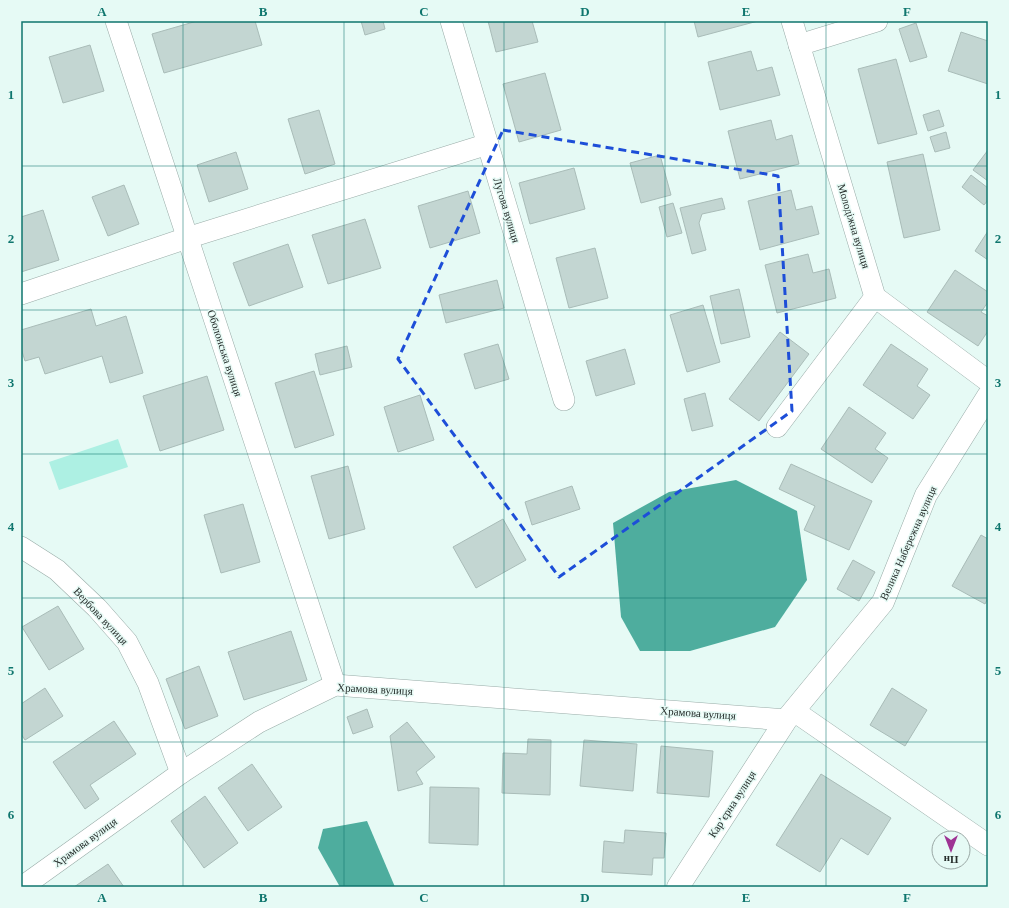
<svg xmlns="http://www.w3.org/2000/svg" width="1009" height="908" font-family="'Times New Roman',serif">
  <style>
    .green { fill: #adf0e3 }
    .water { fill: #4ead9e }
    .building { fill: #c3d6d2; stroke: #a9bcb8 }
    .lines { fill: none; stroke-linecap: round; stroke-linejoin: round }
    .minor-casing { stroke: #99aca8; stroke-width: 22 }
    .tertiary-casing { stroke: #99aca8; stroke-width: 23 }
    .minor { stroke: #fff; stroke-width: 21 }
    .tertiary { stroke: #fff; stroke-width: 22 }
    .marked { fill: none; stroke: #1d4ed8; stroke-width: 3; stroke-dasharray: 8 5; stroke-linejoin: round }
    .grid { fill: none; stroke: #0f766e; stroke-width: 1; stroke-opacity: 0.55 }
    .labels { text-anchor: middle; stroke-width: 3; stroke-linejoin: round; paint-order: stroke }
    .street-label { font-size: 11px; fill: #272e2c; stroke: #e6faf5 }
    .neatline { fill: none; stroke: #0f766e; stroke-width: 1.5 }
    .grid-label { font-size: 13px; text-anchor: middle; font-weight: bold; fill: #0f766e }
  </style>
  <rect width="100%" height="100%" fill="#e6faf5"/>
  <polygon class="green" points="118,439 128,467 59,490 49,462"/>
  <g class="water">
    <polygon points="736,480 797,511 807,580 775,627 690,651 640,651 621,617 613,523 669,492"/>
    <polygon points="367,821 395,887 340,887 318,848 323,829"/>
  </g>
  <g class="building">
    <polygon points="197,21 255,21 262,45 164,73 152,34"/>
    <polygon points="361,21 383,21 385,29 365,35"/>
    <polygon points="488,21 532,21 538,42 496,52"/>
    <polygon points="694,21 758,21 698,37"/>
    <polygon points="916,23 927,57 910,62 899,29"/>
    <polygon points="961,32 988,41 988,84 948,71"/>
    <polygon points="90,45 104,91 63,103 49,57"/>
    <polygon points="751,51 757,71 772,67 780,95 720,110 708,62"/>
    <polygon points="896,59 917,134 878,144 858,69"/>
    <polygon points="545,73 561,130 519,142 503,84"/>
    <polygon points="319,110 335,164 305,174 288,119"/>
    <polygon points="939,110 944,126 928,131 923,115"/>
    <polygon points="771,120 776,140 792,135 799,164 740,179 728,131"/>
    <polygon points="946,132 950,148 935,152 930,137"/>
    <polygon points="988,150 988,181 973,170"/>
    <polygon points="236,152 248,189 209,202 197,165"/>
    <polygon points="923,154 940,230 904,238 887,162"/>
    <polygon points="660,155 671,195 641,203 630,163"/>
    <polygon points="574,168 585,209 530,224 519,183"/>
    <polygon points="971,175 988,188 988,200 984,205 962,187"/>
    <polygon points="124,185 139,224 108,236 92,197"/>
    <polygon points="791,190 796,210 812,206 819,234 760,250 748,201"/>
    <polygon points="468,191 480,233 430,248 418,206"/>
    <polygon points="722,198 725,209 702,214 699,223 706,250 692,254 680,208"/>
    <polygon points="673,203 682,233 667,237 659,207"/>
    <polygon points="43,210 59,260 21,272 21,217"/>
    <polygon points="365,219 381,268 328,284 312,235"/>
    <polygon points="988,231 988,260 975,251"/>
    <polygon points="288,244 303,287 249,306 233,263"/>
    <polygon points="595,248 608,298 569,308 556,258"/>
    <polygon points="808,254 813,273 829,269 836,298 777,313 765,265"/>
    <polygon points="955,270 988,292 988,302 981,312 988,316 988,331 978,346 927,312"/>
    <polygon points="497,280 504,308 446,323 439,295"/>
    <polygon points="739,289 750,337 721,344 710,296"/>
    <polygon points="703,305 720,362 687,372 670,315"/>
    <polygon points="91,309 96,326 126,316 143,373 110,383 102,356 45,374 39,357 25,361 21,348 21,330"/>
    <polygon points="780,332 809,354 759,421 729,399"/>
    <polygon points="498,344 509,379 475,389 464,354"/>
    <polygon points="891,344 928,369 917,386 930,395 913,419 863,385"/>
    <polygon points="347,346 352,367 320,375 315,354"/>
    <polygon points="625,349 635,384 596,396 586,361"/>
    <polygon points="314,371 334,435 295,448 275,383"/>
    <polygon points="207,376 224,430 160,451 143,396"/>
    <polygon points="705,393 713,426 692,431 684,399"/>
    <polygon points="420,395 434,440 398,452 384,407"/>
    <polygon points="849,407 886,433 875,449 888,458 872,483 821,449"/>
    <polygon points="791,464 872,501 849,550 804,530 815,506 779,489"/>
    <polygon points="348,466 365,529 329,539 311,476"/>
    <polygon points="572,486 580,509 532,525 525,502"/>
    <polygon points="243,504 260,562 221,573 204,515"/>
    <polygon points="503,519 526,560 476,588 453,547"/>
    <polygon points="981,535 988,539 988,598 985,604 952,586"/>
    <polygon points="853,560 875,572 859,601 837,589"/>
    <polygon points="58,606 84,649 49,670 22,627"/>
    <polygon points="291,631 307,680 244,700 228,652"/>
    <polygon points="199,666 218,716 185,729 166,679"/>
    <polygon points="45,688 63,716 25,740 21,734 21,704"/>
    <polygon points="892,688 927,710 905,746 870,725"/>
    <polygon points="367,709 373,727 353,734 347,717"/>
    <polygon points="114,721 136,754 90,785 99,799 85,809 53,762"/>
    <polygon points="407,722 435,757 416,772 423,784 398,791 390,736"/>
    <polygon points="528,739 551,740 550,795 502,793 503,753 527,754"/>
    <polygon points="584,740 637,744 633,791 580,786"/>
    <polygon points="661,746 713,751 709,797 657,793"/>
    <polygon points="252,764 282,807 248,831 218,788"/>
    <polygon points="821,774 891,818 868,855 841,838 820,872 776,845"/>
    <polygon points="430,787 479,788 478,845 429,843"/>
    <polygon points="205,796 238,843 204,868 171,821"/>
    <polygon points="625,830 666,833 664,858 653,858 652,875 602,872 604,841 624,843"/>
    <polygon points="108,864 124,887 74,887"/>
  </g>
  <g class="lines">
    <defs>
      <g id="minor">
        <polyline points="116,21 335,685"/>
        <polyline points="451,21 564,400"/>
        <polyline points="792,21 875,297 988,381"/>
        <polyline points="799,45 877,21"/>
        <polyline points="21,294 187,238 488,144"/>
        <polyline points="777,427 875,297"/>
        <polyline points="21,547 57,570 97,608 127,642 148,683 181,773"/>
        <polyline points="794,711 988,845"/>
        <polyline points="22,887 181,773 259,722 335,685 786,720"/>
      </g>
      <polyline id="tertiary" points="678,887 786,720 883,602 926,495 988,396"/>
    </defs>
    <use href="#minor" class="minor-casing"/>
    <use href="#tertiary" class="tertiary-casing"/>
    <use href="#minor" class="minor"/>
    <use href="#tertiary" class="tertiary"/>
  </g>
  <path class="marked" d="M503,130l275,46 14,235 -233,166 -161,-218z"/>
  <path class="grid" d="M183,21v866M344,21v866M504,21v866M665,21v866M826,21v866M21,166h967M21,310h967M21,454h967M21,598h967M21,742h967"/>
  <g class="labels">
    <g class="street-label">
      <text transform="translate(507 210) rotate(73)" y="4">Лугова вулиця</text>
      <text transform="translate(854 226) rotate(73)" y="4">Молодіжна вулиця</text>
      <text transform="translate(225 353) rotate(72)" y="4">Оболонська вулиця</text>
      <text transform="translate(908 543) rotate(-66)" y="4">Велика Набережна вулиця</text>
      <text transform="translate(101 616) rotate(47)" y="4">Вербова вулиця</text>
      <text transform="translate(375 689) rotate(3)" y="4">Храмова вулиця</text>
      <text transform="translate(698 713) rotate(4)" y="4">Храмова вулиця</text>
      <text transform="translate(732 804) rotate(-57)" y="4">Карʼєрна вулиця</text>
      <text transform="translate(85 842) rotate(-36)" y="4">Храмова вулиця</text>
    </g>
  </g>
  <rect width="1009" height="908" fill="none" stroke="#e6faf5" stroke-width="44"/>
  <g transform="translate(951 850) rotate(180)"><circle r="19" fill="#e6faf5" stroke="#9aa8a5"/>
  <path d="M0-3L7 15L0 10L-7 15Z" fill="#9e3394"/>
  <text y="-6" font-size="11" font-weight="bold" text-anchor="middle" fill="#272e2c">Пн</text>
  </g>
  <rect x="22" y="22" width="965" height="864" class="neatline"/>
  <g class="grid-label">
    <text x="102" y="16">A</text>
    <text x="263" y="16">B</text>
    <text x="424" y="16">C</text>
    <text x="585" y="16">D</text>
    <text x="746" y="16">E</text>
    <text x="907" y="16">F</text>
    <text x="11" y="99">1</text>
    <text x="998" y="99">1</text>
    <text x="11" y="243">2</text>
    <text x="998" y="243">2</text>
    <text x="11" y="387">3</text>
    <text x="998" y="387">3</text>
    <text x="11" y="531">4</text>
    <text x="998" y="531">4</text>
    <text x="11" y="675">5</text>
    <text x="998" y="675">5</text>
    <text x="11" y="819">6</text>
    <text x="998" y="819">6</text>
    <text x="102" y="902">A</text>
    <text x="263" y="902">B</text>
    <text x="424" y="902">C</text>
    <text x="585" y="902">D</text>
    <text x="746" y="902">E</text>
    <text x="907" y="902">F</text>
  </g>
</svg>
